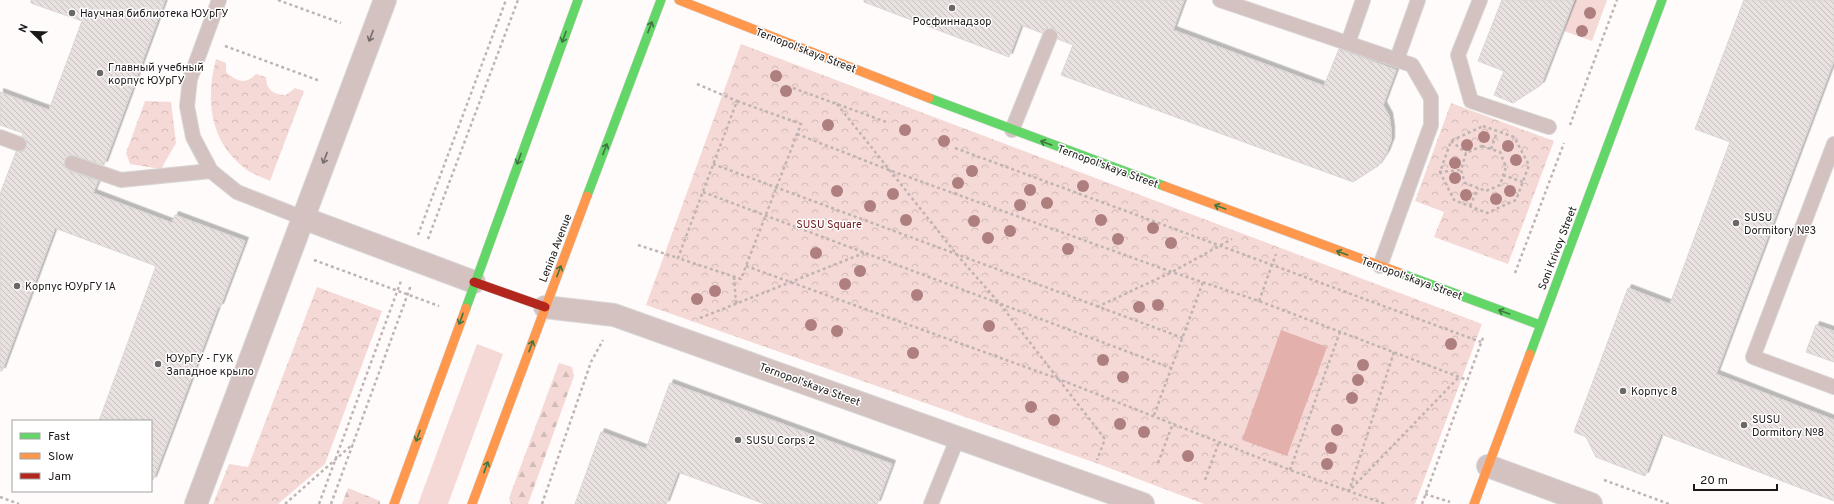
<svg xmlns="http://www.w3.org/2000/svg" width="1834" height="504" font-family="Overpass,sans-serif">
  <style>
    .grass { fill: #f5d9d6 }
    .forest { fill: url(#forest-firs) }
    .park { fill: url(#park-crowns) }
    .water { fill: #e3b0ac }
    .building { fill: url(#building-back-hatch); stroke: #d9d6d5; filter: url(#shadow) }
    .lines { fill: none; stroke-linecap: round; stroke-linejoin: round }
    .lane-casing { stroke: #d9d7d7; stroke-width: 16 }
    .street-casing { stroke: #d9d7d7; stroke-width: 24 }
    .fast-casing { stroke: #d9d7d7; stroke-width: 10 }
    .slow-casing { stroke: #d9d7d7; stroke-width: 10 }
    .jam-casing { stroke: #d9d7d7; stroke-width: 10 }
    .path { stroke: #bfb4b3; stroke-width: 2.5; stroke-dasharray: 3 3; stroke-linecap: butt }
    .lane { stroke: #d3c2c0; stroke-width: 14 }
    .street { stroke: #d3c2c0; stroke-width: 22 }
    .fast { stroke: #63d668; stroke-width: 9 }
    .slow { stroke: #ff974d; stroke-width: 9 }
    .jam { stroke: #b3261e; stroke-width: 9 }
    .tree { fill: #ae7f7e }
    .oneway { stroke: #407740 }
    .oneway2 { stroke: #786d6c }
    .poi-dot { fill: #6b6766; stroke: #fff; stroke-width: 1.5 }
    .labels { text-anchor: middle; stroke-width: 3; stroke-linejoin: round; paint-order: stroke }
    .poi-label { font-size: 11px; fill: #1c1817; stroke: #fff; text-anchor: start }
    .street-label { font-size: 11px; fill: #1c1817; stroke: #fff }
    .park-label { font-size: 11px; fill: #6d1919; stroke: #fff }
  </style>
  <defs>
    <pattern id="forest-firs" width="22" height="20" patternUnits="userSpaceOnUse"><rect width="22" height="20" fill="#f5d9d6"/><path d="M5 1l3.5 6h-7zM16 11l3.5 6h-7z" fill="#d1bab7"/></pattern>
    <pattern id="park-crowns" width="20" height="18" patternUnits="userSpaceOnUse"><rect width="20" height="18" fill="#f5d9d6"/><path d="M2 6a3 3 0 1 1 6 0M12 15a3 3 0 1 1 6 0" fill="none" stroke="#d1bab7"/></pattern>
    <pattern id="building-back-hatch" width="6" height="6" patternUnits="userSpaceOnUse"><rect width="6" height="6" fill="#e8e1df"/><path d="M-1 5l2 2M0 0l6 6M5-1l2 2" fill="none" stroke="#c6c0bf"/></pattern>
    <filter id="shadow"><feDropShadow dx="3.5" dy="-3.5" stdDeviation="0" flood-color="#0004"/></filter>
  </defs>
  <rect width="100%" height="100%" fill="#fefbfa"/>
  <g class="grass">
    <polygon points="1575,0 1607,0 1592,41 1564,31"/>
    <polygon points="477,344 503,354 448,504 418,504"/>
  </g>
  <g class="forest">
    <polygon points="559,363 572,367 574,376 528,504 511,504 509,498"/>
    <polygon points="348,488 380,501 380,504 342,504"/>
  </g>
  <g class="park">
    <polygon points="741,44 1482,324 1415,504 1204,504 1096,463 646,305"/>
    <path d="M216,59l10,4v9c11,10 20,13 30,2l10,3c0,13 8,18 20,18l9,-7 9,3 -34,90c-7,-4 -16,-6 -23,-11 -37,-27 -42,-69 -31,-111z"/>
    <polygon points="145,101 171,102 176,143 161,169 130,164 126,153"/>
    <polygon points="1451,103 1554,141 1508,264 1434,237 1444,212 1415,201"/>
    <polygon points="317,287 382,311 325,464 278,504 213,504 229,464 248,467"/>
  </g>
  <polygon class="water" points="1281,330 1327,347 1287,456 1242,440"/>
  <g class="building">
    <polygon points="31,0 165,0 104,165 71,155 66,157 64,165 69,171 98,181 93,193 172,223 175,215 245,241 220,307 218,307 153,480 151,480 151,421 99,421 156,266 55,228 2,371 0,371 0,194 16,152 24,151 27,143 26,139 22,136 23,133 0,125 0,92 49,110 82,21 31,3"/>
    <polygon points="864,0 1184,0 1173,30 1324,86 1339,49 1396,70 1383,105 1389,116 1391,129 1391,141 1386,154 1378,166 1353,182 1061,75 1073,45 1058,39 1057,31 1053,28 1045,29 1042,33 1021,25 1009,57 864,2"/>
    <polygon points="1502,0 1574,0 1541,85 1513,103 1494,95 1504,71 1478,61"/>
    <polygon points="1744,0 1834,0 1834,60 1716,374 1834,420 1834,501 1661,434 1645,476 1596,457 1586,437 1574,432 1628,288 1670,304 1730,142 1695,129"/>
    <polygon points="1816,325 1834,331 1834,362 1806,352"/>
    <polygon points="670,383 892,464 877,504 765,504 678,472 666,504 575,504 601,432 646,449"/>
  </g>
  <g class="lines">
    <defs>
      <g id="lane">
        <polyline points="219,0 190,79 187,106 193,137 211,171 237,192 303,218"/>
        <polyline points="1220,0 1412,65 1431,98 1431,125 1380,266"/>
        <polyline points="1480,0 1458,55 1471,101 1549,127"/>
        <polyline points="1348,43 1363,0"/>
        <polyline points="1397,59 1418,0"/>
        <polyline points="1012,130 1050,36"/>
        <polyline points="0,137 19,144"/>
        <polyline points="1834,144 1753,357 1834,387"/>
        <polyline points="72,163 121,180 211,171"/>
        <polyline points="931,504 958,437"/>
      </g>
      <g id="street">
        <polyline points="303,218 474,282"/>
        <polyline points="545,307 614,315 1143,504"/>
        <polyline points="1488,466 1591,504"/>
        <polyline points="196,504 385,0"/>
      </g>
      <g id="fast">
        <polyline points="929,98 1164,186"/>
        <polyline points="587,196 661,0"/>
        <polyline points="1400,273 1540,325"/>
        <polyline points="466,308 578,0"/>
        <polyline points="1530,354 1662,0"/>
      </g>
      <g id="slow">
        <polyline points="679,0 929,98"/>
        <polyline points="1164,186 1400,273"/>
        <polyline points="394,504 466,308"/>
        <polyline points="472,504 587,196"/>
        <polyline points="1474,504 1530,354"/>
      </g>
      <polyline id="jam" points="474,282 545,307"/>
    </defs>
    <use href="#lane" class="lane-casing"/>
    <use href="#street" class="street-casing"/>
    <use href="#fast" class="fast-casing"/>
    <use href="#slow" class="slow-casing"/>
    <use href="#jam" class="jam-casing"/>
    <g class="path">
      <polyline points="278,0 341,23"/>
      <polyline points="225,46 320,81"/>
      <polyline points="697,84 737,101"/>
      <polyline points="793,88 889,123"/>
      <polygon points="737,101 801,124 741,279 678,258"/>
      <polyline points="837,104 958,256 1000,304 1105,439 1097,460"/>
      <polyline points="1570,125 1617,0"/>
      <polygon points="1483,126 1514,137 1529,165 1516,200 1487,213 1454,200 1440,172 1451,141"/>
      <polyline points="797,134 889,170 1172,272 1259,301 1467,380"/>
      <polyline points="1451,141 1466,153"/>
      <polygon points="1482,146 1500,152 1506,167 1500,185 1486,191 1465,183 1461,170 1466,153"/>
      <polyline points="955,148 1481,342"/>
      <polyline points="1491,149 1497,132"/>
      <polyline points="713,164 1183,338"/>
      <polyline points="1439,172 1461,170"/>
      <polyline points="1503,175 1523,182"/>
      <polyline points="703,192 1171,368"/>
      <polyline points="1470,206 1478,188"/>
      <polyline points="418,235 506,0"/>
      <polyline points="428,239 518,0"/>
      <polyline points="638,245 678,258"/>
      <polyline points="314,260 439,306"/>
      <polyline points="746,266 1056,378 1290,470 1385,504"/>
      <polyline points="1515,273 1564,143"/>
      <polyline points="734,277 736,304"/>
      <polyline points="1259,301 1276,254"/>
      <polyline points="1097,307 1172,272 1232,239"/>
      <polyline points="700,318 864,253"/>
      <polyline points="1394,352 1349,491 1459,377"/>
      <polyline points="1154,415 1203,282"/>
      <polyline points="1158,463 1173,423"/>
      <polyline points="1290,470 1340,332"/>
      <polyline points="1205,480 1219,442"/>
      <polyline points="1604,480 1669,504"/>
      <polyline points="1425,494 1450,502"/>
      <polyline points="0,497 19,504"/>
      <polyline points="285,504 353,444"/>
      <polyline points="319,504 401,281"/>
      <polyline points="331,504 411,285"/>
      <polyline points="542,504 591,362 603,340"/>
      <polyline points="1422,504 1484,335"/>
    </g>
    <use href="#lane" class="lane"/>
    <use href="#street" class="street"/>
    <use href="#fast" class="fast"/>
    <use href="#slow" class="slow"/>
    <use href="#jam" class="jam"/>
  </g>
  <g class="tree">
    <circle cx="1590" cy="13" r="6"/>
    <circle cx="1582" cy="31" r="6"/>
    <circle cx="776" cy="76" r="6"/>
    <circle cx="786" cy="91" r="6"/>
    <circle cx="828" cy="125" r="6"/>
    <circle cx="905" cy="130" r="6"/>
    <circle cx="1484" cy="137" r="6"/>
    <circle cx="944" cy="141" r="6"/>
    <circle cx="1467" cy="145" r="6"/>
    <circle cx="1508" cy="146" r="6"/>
    <circle cx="1516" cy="160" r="6"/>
    <circle cx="1455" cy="163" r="6"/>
    <circle cx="972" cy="171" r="6"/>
    <circle cx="1455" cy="178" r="6"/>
    <circle cx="958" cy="183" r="6"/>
    <circle cx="1083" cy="186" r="6"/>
    <circle cx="1030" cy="190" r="6"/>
    <circle cx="837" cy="191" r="6"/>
    <circle cx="1510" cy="191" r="6"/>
    <circle cx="893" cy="194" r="6"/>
    <circle cx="1466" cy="195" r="6"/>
    <circle cx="1496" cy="199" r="6"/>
    <circle cx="1047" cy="203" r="6"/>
    <circle cx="1020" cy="205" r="6"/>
    <circle cx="870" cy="206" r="6"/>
    <circle cx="906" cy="220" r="6"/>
    <circle cx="1101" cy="220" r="6"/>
    <circle cx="974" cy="221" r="6"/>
    <circle cx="1153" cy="228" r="6"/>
    <circle cx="1010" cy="231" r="6"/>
    <circle cx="988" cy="238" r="6"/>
    <circle cx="1118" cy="239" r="6"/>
    <circle cx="1171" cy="243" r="6"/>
    <circle cx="1068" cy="249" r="6"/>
    <circle cx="816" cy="253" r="6"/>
    <circle cx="860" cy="271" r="6"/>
    <circle cx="845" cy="284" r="6"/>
    <circle cx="715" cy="291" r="6"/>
    <circle cx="917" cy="295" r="6"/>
    <circle cx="697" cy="299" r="6"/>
    <circle cx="1158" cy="305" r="6"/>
    <circle cx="1139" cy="307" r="6"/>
    <circle cx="811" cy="325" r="6"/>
    <circle cx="989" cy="326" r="6"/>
    <circle cx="837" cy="331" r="6"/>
    <circle cx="1451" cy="344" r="6"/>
    <circle cx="913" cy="353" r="6"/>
    <circle cx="1103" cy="360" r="6"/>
    <circle cx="1363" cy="365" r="6"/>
    <circle cx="1123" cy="377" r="6"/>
    <circle cx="1358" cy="380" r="6"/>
    <circle cx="1352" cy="398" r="6"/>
    <circle cx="1031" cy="407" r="6"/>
    <circle cx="1054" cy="420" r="6"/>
    <circle cx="1120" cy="424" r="6"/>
    <circle cx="1337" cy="430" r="6"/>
    <circle cx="1144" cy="432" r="6"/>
    <circle cx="1331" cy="448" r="6"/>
    <circle cx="1188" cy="456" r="6"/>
    <circle cx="1327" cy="464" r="6"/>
  </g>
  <defs><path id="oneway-shaft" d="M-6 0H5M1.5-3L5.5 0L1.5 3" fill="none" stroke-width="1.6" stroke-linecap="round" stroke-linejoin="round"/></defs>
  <g class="oneway">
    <use href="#oneway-shaft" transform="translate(650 27) rotate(-69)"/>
    <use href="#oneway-shaft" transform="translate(564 37) rotate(110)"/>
    <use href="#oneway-shaft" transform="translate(1046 143) rotate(-160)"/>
    <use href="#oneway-shaft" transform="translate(605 149) rotate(-69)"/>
    <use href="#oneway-shaft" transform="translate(519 159) rotate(110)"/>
    <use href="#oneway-shaft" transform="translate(1220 207) rotate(-160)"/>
    <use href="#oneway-shaft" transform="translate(1342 253) rotate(-160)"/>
    <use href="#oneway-shaft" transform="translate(559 271) rotate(-69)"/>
    <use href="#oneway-shaft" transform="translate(1504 312) rotate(-160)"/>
    <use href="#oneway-shaft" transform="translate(461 319) rotate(110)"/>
    <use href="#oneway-shaft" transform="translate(531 346) rotate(-70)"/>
    <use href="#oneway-shaft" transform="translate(418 436) rotate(110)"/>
    <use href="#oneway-shaft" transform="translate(486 467) rotate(-70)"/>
  </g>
  <g class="oneway2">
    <use href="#oneway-shaft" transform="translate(371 36) rotate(111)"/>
    <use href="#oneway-shaft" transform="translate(325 158) rotate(111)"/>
  </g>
  <g class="poi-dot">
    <circle cx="952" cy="8" r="4"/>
    <circle cx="72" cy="13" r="4"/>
    <circle cx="100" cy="73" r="4"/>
    <circle cx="1736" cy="223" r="4"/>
    <circle cx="17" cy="286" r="4"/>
    <circle cx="158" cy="364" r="4"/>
    <circle cx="1623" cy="391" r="4"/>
    <circle cx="1744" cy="425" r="4"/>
    <circle cx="738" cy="440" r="4"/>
  </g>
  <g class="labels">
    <g class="poi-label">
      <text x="80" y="17">Научная библиотека ЮУрГУ</text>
      <text x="952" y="25" text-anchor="middle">Росфиннадзор</text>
      <text x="108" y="71">Главный учебный<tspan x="108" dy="13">корпус ЮУрГУ</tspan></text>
      <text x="1744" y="221">SUSU<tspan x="1744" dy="13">Dormitory №3</tspan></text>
      <text x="25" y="290">Корпус ЮУрГУ 1А</text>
      <text x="166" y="362">ЮУрГУ - ГУК<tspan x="166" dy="13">Западное крыло</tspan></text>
      <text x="1631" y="395">Корпус 8</text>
      <text x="1752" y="423">SUSU<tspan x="1752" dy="13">Dormitory №8</tspan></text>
      <text x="746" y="444">SUSU Corps 2</text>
    </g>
    <g class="street-label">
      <text transform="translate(806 50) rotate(21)" y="4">Ternopol'skaya Street</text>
      <text transform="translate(1108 166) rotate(20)" y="4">Ternopol'skaya Street</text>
      <text transform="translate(555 248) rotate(-69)" y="4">Lenina Avenue</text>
      <text transform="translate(1557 248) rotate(-69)" y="4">Soni Krivoy Street</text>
      <text transform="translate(1412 278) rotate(20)" y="4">Ternopol'skaya Street</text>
      <text transform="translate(810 384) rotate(20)" y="4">Ternopol'skaya Street</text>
    </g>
    <g class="park-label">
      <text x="829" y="228">SUSU Square</text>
    </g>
  </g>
  <rect x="12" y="420" width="140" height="72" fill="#ffffff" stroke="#a4a3a2"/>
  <rect x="20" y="433" width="20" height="6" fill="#63d668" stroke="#a4a3a2"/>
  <text x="48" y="440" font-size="12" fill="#1c1817">Fast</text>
  <rect x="20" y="453" width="20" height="6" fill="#ff974d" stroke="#a4a3a2"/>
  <text x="48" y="460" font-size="12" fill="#1c1817">Slow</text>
  <rect x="20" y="473" width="20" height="6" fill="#b3261e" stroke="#a4a3a2"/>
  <text x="48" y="480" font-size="12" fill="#1c1817">Jam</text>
  <g transform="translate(32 32) rotate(293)" stroke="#ffffff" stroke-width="3" paint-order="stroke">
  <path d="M0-3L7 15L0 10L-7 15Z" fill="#1c1817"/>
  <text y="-6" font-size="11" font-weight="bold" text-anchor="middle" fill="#1c1817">N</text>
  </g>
  <path d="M1694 484v6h83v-6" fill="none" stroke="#1c1817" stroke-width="2"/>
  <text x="1700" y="484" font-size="12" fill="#1c1817" stroke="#ffffff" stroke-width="3" paint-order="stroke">20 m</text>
</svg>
